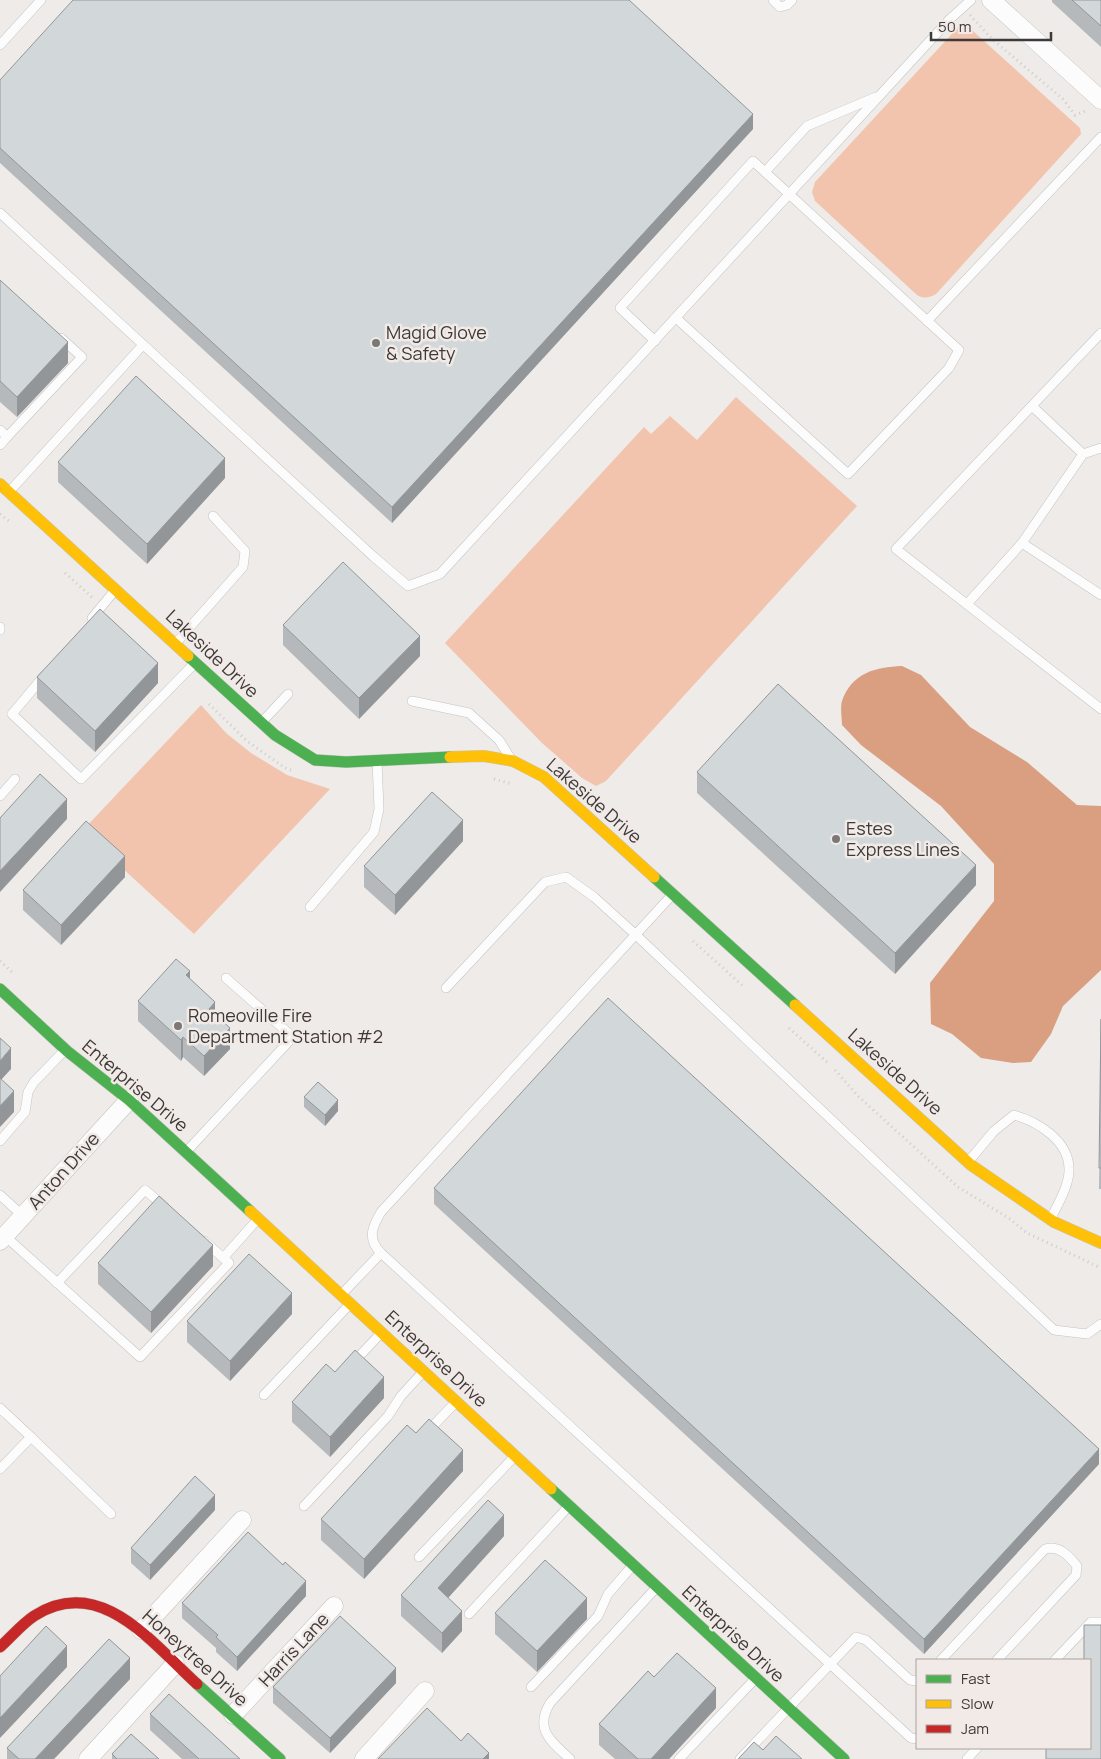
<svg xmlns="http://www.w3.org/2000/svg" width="1101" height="1759" font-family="Manrope,sans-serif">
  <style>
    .green { fill: #f2c4ad }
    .water { fill: #d99f80 }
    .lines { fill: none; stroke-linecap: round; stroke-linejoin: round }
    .lane-casing { stroke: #c6c3c1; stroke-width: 10 }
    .street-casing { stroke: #c6c3c1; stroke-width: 19 }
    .fast-casing { stroke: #c6c3c1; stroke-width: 12 }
    .slow-casing { stroke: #c6c3c1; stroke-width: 12 }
    .jam-casing { stroke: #c6c3c1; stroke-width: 12 }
    .path { stroke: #cdcccb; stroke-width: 3; stroke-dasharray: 1 4; stroke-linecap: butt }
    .lane { stroke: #fcfcfc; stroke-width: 9 }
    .street { stroke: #fcfcfc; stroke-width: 18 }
    .fast { stroke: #4caf50; stroke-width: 11 }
    .slow { stroke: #ffc107; stroke-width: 11 }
    .jam { stroke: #c62828; stroke-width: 11 }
    .wall { fill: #b5b9bb }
    .shaded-wall { fill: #939699 }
    .building { fill: #d2d7da; stroke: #939699 }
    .poi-dot { fill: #7b7877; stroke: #f1eae6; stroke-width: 2 }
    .labels { text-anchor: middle; stroke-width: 5; stroke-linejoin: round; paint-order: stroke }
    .poi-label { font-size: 18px; fill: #3d3a39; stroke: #f1eae6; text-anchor: start }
    .street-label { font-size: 18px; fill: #3d3a39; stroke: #f1eae6 }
  </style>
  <rect width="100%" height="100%" fill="#eeebe9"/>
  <g class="green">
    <path d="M963,22l117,106 1,6 -145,160c-7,4 -12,5 -19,1l-102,-94 -3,-9 3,-10z"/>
    <polygon points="736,397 857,506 606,781 596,786 582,778 542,743 445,643 644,427 651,434 670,416 697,440"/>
    <polygon points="201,705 226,733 251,753 287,775 330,789 194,934 84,833 84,829"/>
  </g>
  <path class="water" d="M902,666l19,9 49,52 57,35 50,43 24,1v164l-38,36 -12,28 -20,28 -18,1 -32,-5 -29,-24 -21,-10 -1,-41 64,-82v-37l-53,-58 -80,-61 -19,-20c0,-7 -2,-17 0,-24 10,-28 33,-34 60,-35z"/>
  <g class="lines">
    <defs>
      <g id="lane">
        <polyline points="773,0 780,7 787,5 792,0"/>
        <polyline points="0,45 41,0"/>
        <polyline points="0,213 374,557 408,586 440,574 950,19 971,0"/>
        <polyline points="676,318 848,474 949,368 959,350 765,172"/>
        <polyline points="927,321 1101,137"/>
        <polyline points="1101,333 896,549 1101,709"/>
        <polyline points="655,341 620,308 753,161 765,172 807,126 876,97"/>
        <polyline points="1032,406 1083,454"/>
        <polyline points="0,430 7,437 0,445"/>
        <polyline points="7,437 82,357 61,338"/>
        <polyline points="1101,448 1083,454 1022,543 1101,595"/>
        <polyline points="9,492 142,346"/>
        <polyline points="967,604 1022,543"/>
        <polyline points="92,618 116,589"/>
        <polyline points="0,627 0,630"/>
        <polyline points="175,644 243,567 245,551 213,516"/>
        <polyline points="44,676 12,714 81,779 195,663"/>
        <polyline points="412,701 469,713 499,740 509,756"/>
        <polyline points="261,723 288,694"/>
        <polyline points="0,796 15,779"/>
        <polyline points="310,907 374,832 379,809 377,761"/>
        <polyline points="446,988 545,882 566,877 594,897 636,935 1054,1330 1087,1334 1101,1324"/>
        <polyline points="0,1141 25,1112 28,1092 34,1082 65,1050"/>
        <polyline points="186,1152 293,1037 226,978"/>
        <path d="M968,1162l26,-31 20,-16c24,7 54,25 55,53 1,16 -11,36 -18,50"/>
        <polyline points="0,1195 23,1216"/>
        <polyline points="5,1236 140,1357 229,1263 204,1241"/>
        <polyline points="381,1253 911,1738 917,1739"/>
        <polyline points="224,1257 257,1220"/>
        <polyline points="57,1283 145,1190 164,1206"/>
        <path d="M341,1295l40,-42c-14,-14 -9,-26 0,-41l291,-317"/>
        <polyline points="352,1364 381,1333"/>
        <polyline points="264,1395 350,1304"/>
        <polyline points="0,1408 31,1437 0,1469"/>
        <polyline points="427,1432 456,1402"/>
        <polyline points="31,1437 111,1514"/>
        <polyline points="304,1506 388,1416 401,1396 423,1372"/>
        <polyline points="419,1557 515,1456"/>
        <polyline points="469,1614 569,1506"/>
        <path d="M941,1660l104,-111c14,-4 23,6 32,17l-1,9 -79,85"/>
        <polyline points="1055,1660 1091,1622 1101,1622"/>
        <polyline points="531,1687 598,1616 608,1594 633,1565"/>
        <path d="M570,1759c-19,-18 -36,-29 -20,-56l106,-115"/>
        <polyline points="679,1759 755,1679"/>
        <polyline points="740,1759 856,1637 866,1640 910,1680 917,1681"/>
        <polyline points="967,1759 977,1748"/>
      </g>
      <g id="street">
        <polyline points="991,0 1101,100"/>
        <polyline points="0,1241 129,1100"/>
        <polyline points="141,1630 242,1520"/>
        <polyline points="233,1715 334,1606"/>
        <polyline points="88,1759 175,1664"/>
        <polyline points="364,1759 425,1691"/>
      </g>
      <g id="fast">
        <polyline points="188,656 275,735 315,760 346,762 450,757"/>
        <polyline points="654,877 795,1005"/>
        <polyline points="0,989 67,1051 129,1100 250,1211"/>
        <polyline points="551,1489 844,1759"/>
        <polyline points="197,1684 280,1759"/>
      </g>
      <g id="slow">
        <polyline points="0,484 188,656"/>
        <polyline points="450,757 484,756 513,761 544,777 654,877"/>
        <polyline points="795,1005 971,1165 1054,1222 1101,1243"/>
        <polyline points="250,1211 551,1489"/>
      </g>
      <path id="jam" d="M0,1647c11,-10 22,-23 34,-31 66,-43 119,28 163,68"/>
    </defs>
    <use href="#lane" class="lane-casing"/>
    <use href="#street" class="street-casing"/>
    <use href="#fast" class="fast-casing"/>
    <use href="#slow" class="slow-casing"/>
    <use href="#jam" class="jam-casing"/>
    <g class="path">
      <polyline points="970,15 992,39 1064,100 1075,115 1088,110"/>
      <polyline points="0,514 9,521"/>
      <polyline points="65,573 94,599"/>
      <polyline points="209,704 247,741 285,768 291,770"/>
      <polyline points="494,779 512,784"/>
      <polyline points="693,941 744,987"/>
      <polyline points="0,961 14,974"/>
      <polyline points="789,1028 829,1064"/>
      <polyline points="835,1070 859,1097 958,1187 1010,1219 1027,1233 1101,1268"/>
    </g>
    <use href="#lane" class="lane"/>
    <use href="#street" class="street"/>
    <use href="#fast" class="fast"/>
    <use href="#slow" class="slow"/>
    <use href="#jam" class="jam"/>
  </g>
  <g class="wall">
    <polygon points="1052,0 1101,0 1101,47 1052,2"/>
    <polygon points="0,80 753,129 392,523 0,163"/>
    <polygon points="0,280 68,363 17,417 0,402"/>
    <polygon points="58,462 225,478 147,564 58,482"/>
    <polygon points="283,625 420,656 359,719 283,645"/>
    <polygon points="37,677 158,683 95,752 37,698"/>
    <polygon points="697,772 976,885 895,974 697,793"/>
    <polygon points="463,841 395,915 364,887 364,866"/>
    <polygon points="125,877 61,945 23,910 23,890"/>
    <polygon points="190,979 215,1014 230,1049 204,1076 183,1057 181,1061 138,1021 138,1001"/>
    <polygon points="1101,1019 1101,1189 1099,1189"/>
    <polygon points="304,1097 338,1111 325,1126 304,1107"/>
    <polygon points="434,1188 1099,1464 924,1654 434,1204"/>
    <polygon points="98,1263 213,1266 151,1333 98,1284"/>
    <polygon points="292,1314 230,1381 187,1342 187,1321"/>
    <polygon points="335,1372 384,1398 330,1457 292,1422 292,1402"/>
    <polygon points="416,1433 463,1471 364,1579 321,1540 321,1519"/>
    <polygon points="215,1510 150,1580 131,1563 131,1548"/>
    <polygon points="504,1536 448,1598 462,1631 442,1653 401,1616 401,1595"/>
    <polygon points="306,1596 237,1671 216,1652 216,1648 182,1618 182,1603"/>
    <polygon points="495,1613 587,1619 537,1672 495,1634"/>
    <polygon points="654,1677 716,1708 669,1759 615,1759 599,1745 599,1724"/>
    <polygon points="130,1679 54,1759 7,1759 7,1748"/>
    <polygon points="396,1683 330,1753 273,1703 273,1687"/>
    <polygon points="150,1714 240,1759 182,1759 150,1730"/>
    <polygon points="112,1754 159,1759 112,1759"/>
  </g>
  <g class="shaded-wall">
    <polygon points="753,114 753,129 392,523 392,507"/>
    <polygon points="68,342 68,363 17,417 17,397"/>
    <polygon points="225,458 225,478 147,564 147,544"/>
    <polygon points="420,636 420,656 359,719 359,698"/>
    <polygon points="158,663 158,683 95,752 95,731"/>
    <polygon points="67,799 67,819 0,892 0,871"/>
    <polygon points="463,820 463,841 395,915 395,895"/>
    <polygon points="125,856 125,877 61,945 61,925"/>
    <polygon points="976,865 976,885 895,974 895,953"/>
    <polygon points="190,971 190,991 186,975"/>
    <polygon points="215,1002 215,1023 209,1009"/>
    <polygon points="230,1028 230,1049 204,1076 204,1056"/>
    <polygon points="183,1037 183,1057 181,1061 181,1040"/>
    <polygon points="11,1048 11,1069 0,1081 0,1061"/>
    <polygon points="14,1091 14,1112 0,1127 0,1106"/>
    <polygon points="338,1100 338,1111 325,1126 325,1115"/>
    <polygon points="213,1245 213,1266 151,1333 151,1312"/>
    <polygon points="292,1293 292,1314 230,1381 230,1361"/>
    <polygon points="384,1377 384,1398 330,1457 330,1437"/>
    <polygon points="1099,1449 1099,1464 924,1654 924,1639"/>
    <polygon points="463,1450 463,1471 364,1579 364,1559"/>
    <polygon points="215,1495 215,1510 150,1580 150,1565"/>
    <polygon points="504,1515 504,1536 438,1609 438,1588"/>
    <polygon points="306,1581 306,1596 237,1671 237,1657"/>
    <polygon points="587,1598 587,1619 537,1672 537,1651"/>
    <polygon points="462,1611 462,1631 442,1653 442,1633"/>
    <polygon points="67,1646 67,1667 0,1738 0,1718"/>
    <polygon points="130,1658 130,1679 54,1759 35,1759"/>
    <polygon points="396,1668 396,1683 330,1753 330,1738"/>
    <polygon points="716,1688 716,1708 669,1759 651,1759"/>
    <polygon points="489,1753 489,1759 483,1759"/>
  </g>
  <g class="building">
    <polygon points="73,0 629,0 753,114 392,507 0,148 0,80"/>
    <polygon points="1072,0 1101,0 1101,26"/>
    <polygon points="0,280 68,342 17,397 0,381"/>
    <polygon points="136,376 225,458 147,544 58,462"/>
    <polygon points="343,562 420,636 359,698 283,625"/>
    <polygon points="100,609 158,663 95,731 37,677"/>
    <polygon points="778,684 976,865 895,953 697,772"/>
    <polygon points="40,774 67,799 0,871 0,818"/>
    <polygon points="432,792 463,820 395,895 364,866"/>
    <polygon points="86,821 125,856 61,925 23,890"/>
    <polygon points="176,959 190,971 186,975 215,1002 209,1009 230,1028 204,1056 183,1037 181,1040 138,1001"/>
    <polygon points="608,998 1099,1449 924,1639 434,1188"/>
    <polygon points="1101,1019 1101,1168 1099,1168"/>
    <polygon points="0,1038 11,1048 0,1061"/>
    <polygon points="0,1078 14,1091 0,1106"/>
    <polygon points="318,1082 338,1100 325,1115 304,1097"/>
    <polygon points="159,1196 213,1245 151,1312 98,1263"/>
    <polygon points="249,1254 292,1293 230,1361 187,1321"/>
    <polygon points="355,1350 384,1377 330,1437 292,1402 326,1364 335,1372"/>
    <polygon points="429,1419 463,1450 364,1559 321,1519 407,1425 416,1433"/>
    <polygon points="195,1476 215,1495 150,1565 131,1548"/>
    <polygon points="488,1500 504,1515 438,1588 462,1611 442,1633 401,1595"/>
    <polygon points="248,1532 283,1565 285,1562 306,1581 237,1657 216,1637 218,1635 182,1603"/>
    <polygon points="545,1560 587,1598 537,1651 495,1613"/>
    <polygon points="340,1616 396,1668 330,1738 273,1687"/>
    <polygon points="1084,1625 1101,1625 1101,1759 1046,1759 1046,1748 1090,1748 1090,1660 1084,1660"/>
    <polygon points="46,1626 67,1646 0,1718 0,1676"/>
    <polygon points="109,1639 130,1658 35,1759 19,1759 7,1748"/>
    <polygon points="677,1653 716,1688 651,1759 638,1759 599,1724 648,1671 654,1677"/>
    <polygon points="169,1694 240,1759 199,1759 150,1714"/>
    <polygon points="427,1708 461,1741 468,1733 489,1753 483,1759 378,1759"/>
    <polygon points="131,1734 159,1759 117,1759 112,1754"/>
    <polygon points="776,1736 802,1759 738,1759 754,1742 763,1750"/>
  </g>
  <g class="poi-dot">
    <circle cx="376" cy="343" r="5"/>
    <circle cx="836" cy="839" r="5"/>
    <circle cx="178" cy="1026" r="5"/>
  </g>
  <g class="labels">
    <g class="poi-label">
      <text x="386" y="339">Magid Glove<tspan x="386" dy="21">&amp; Safety</tspan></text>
      <text x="846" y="835">Estes<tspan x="846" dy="21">Express Lines</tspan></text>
      <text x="188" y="1022">Romeoville Fire<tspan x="188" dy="21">Department Station #2</tspan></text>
    </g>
    <g class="street-label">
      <text transform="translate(212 654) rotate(43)" y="6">Lakeside Drive</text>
      <text transform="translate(594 801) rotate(41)" y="6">Lakeside Drive</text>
      <text transform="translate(895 1072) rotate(42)" y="6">Lakeside Drive</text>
      <text transform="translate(135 1086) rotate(40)" y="6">Enterprise Drive</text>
      <text transform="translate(64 1171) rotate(-48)" y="6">Anton Drive</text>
      <text transform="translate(436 1359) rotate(43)" y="6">Enterprise Drive</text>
      <text transform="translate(733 1634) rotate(43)" y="6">Enterprise Drive</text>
      <text transform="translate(294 1650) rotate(-47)" y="6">Harris Lane</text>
      <text transform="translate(195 1658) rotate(42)" y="6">Honeytree Drive</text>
    </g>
  </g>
  <rect x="916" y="1659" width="175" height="90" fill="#f1eae6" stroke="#a9a4a1"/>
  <rect x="926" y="1675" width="25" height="8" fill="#4caf50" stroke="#a9a4a1"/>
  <text x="961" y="1684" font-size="15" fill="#3d3a39">Fast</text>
  <rect x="926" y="1700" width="25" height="8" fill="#ffc107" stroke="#a9a4a1"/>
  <text x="961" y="1709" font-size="15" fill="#3d3a39">Slow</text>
  <rect x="926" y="1725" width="25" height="8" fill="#c62828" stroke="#a9a4a1"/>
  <text x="961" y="1734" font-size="15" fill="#3d3a39">Jam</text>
  <path d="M931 32v8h120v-8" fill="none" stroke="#3d3a39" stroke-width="2.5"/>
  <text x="938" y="32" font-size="15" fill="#3d3a39" stroke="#f1eae6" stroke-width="4" paint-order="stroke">50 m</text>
</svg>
